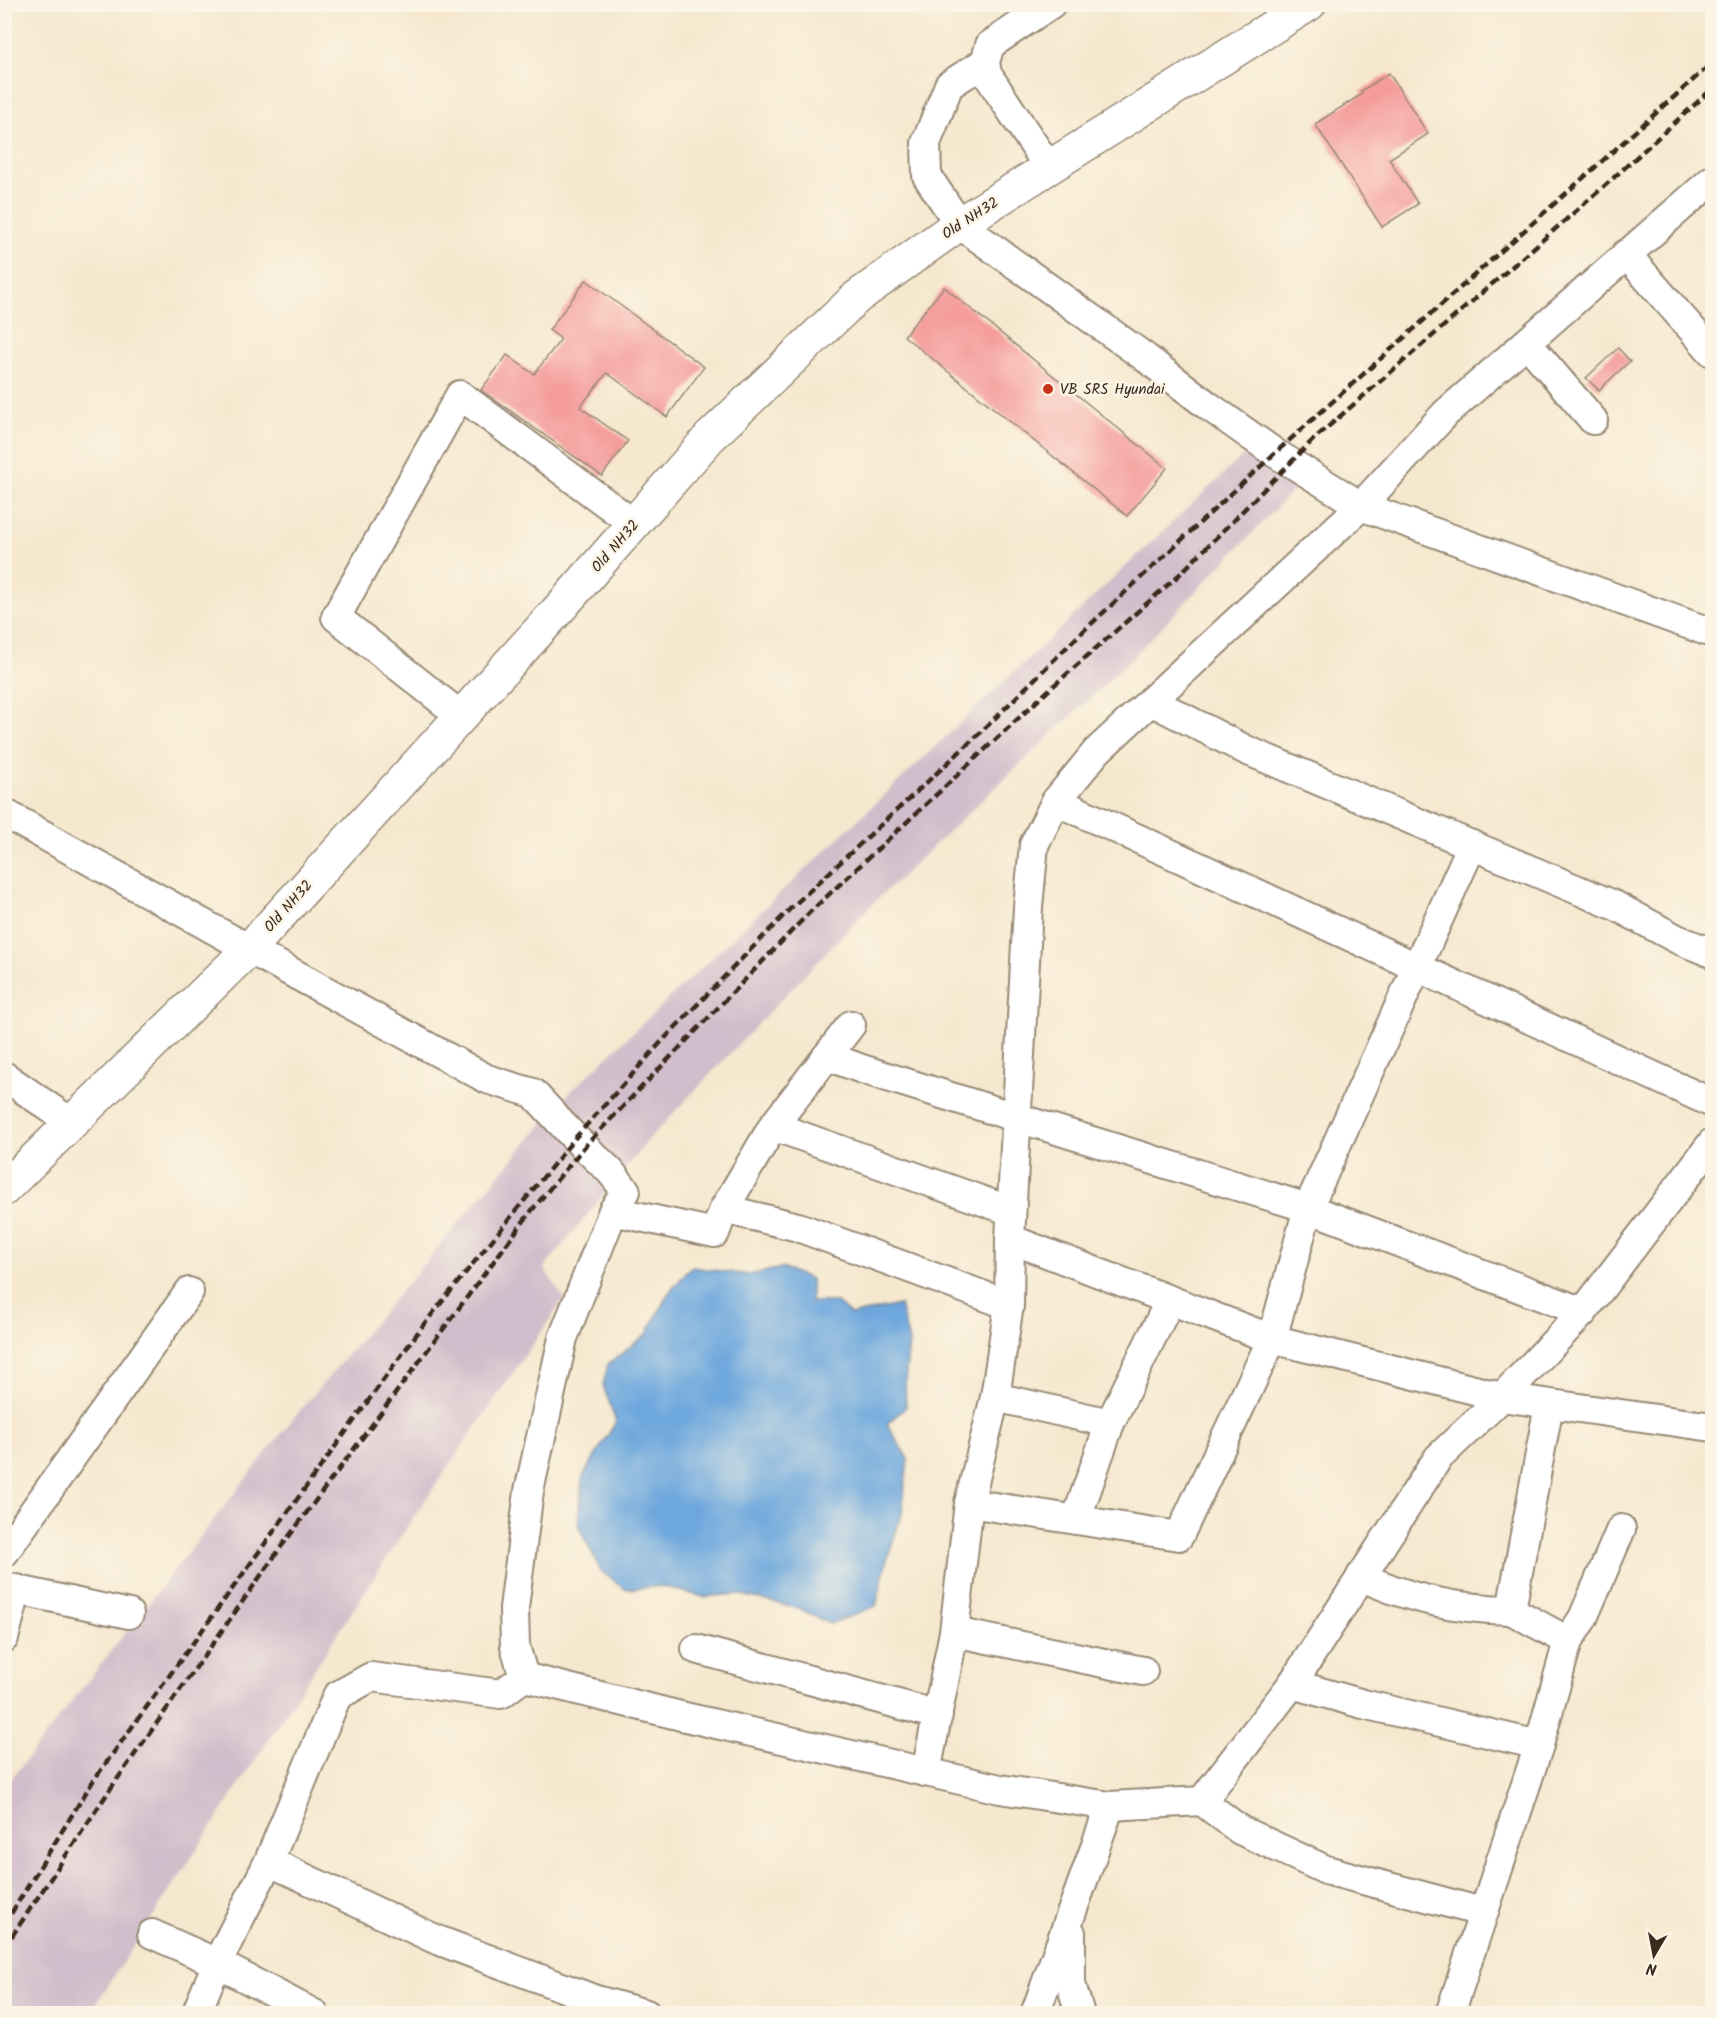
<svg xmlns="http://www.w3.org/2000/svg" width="1717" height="2018" font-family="Kalam,sans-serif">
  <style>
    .industrial { fill: #d1bdcb }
    .water { fill: #6da7dd; stroke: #54687e; stroke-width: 1.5 }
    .building { fill: #f49c9b }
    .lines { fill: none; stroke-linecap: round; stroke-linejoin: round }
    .minor-casing { stroke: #988976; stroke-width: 32 }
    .major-casing { stroke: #988976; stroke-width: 36 }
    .minor { stroke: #fff; stroke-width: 28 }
    .major { stroke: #fff; stroke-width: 33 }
    .rail { stroke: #3b2a1e; stroke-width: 4.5; stroke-dasharray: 9 4.5; stroke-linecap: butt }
    .poi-dot { fill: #c8321e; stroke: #fcf5e5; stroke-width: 2 }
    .labels { text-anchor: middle; stroke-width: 5; stroke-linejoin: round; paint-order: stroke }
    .street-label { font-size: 15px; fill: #3b2a1e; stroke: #fcf5e5 }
    .poi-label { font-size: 15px; fill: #3b2a1e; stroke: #fcf5e5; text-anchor: start }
  </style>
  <rect width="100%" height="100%" fill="#fcf5e5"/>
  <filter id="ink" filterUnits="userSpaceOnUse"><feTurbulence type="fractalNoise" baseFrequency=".0167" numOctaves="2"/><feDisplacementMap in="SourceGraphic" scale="12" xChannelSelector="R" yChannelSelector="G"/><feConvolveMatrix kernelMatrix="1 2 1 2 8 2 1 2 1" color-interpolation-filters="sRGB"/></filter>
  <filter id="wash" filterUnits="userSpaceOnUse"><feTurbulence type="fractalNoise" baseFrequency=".008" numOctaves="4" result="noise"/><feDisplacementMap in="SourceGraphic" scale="24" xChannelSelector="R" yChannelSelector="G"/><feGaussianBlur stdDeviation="1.35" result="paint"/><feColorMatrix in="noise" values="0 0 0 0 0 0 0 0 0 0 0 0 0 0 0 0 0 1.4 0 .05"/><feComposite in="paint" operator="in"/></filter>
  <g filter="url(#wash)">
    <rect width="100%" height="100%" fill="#f5e8cf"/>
    <polygon class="industrial" points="1250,449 1299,484 1132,658 866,910 650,1138 544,1268 564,1299 417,1512 90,2013 5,2013 4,1788 292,1420 568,1094"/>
    <polygon class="water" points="691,1267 749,1275 782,1268 811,1279 811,1302 836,1302 851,1315 900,1305 909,1342 905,1381 906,1407 887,1424 908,1459 902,1513 886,1563 876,1606 830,1624 800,1609 738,1594 703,1597 663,1586 625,1589 601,1571 578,1525 582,1478 616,1422 603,1385 608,1364 647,1334 668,1294"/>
    <g id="blocks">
      <g class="building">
        <polygon points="1389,73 1428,134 1389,159 1418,204 1382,227 1315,124 1362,94 1361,91"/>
        <polygon points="586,280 704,367 667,417 607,373 580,407 628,441 602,476 481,390 507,355 534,374 561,339 549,330"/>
        <polygon points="944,287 1167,468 1127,516 904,336"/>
        <polygon points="1618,348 1630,361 1599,390 1586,378"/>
      </g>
    </g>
  </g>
  <g filter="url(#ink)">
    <use href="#blocks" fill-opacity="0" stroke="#988976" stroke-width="1.5"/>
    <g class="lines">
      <defs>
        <g id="minor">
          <polyline points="985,62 949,85 926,143 927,176 959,224 1146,358 1207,405 1275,453 1361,506 1446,413 1712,180"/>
          <polyline points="1049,168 987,74 985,62 990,45 1051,4"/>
          <polyline points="1626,254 1712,352"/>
          <polyline points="1527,343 1593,420"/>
          <polyline points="1151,701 1246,750 1616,906 1677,939 1712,953"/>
          <polyline points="461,716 336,617 460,395 634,524"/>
          <polyline points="1056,801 1712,1103"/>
          <polyline points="4,813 249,949 487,1079 533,1093 575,1138 610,1171 626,1191 613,1211 563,1338 529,1491 514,1608 515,1646 524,1677 681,1716 1000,1789 1110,1806 1202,1801 1292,1684 1438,1458 1502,1397 1712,1427"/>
          <polyline points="827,1056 862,1069 1018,1118 1308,1208 1583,1312"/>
          <polyline points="4,1076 72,1123"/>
          <polyline points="773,1126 1011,1211"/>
          <polyline points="724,1209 773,1126 851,1025"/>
          <polyline points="613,1211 715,1233 724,1209 798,1227 1009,1305"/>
          <polyline points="1010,1239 1272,1339 1502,1397 1583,1312 1712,1143"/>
          <polyline points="995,1397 1110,1423 1170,1300"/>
          <polyline points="969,1503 1179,1536 1272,1339 1308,1208 1472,845"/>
          <polyline points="1076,1520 1110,1423"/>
          <polyline points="4,1553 189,1292"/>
          <path d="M1361,1576c48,24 97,33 150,34"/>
          <polyline points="4,1587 129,1614"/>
          <polyline points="954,1632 1143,1671"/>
          <polyline points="4,1638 17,1589"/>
          <polyline points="1568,1641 1583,1618 1621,1529"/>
          <polyline points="696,1649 938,1715"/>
          <polyline points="524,1677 501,1694 371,1677 337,1696 268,1863 283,1868 435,1939 596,2000 646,2014"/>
          <polyline points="1292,1684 1363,1704 1539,1745"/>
          <polyline points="926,1772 954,1632 969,1503 995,1397 1009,1305 1010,1239 1028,907 1034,845 1056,801 1097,751 1361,506 1712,633"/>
          <polyline points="1202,1801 1240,1830 1326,1870 1482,1912"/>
          <polyline points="1071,1933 1071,1984 1080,2014"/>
          <polyline points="152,1934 217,1963 314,2014"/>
          <polyline points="196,2014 217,1963 268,1863"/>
          <polyline points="1035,2014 1110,1806"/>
          <polyline points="1450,2014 1539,1745 1568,1641 1511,1610 1549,1405"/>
        </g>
        <polyline id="major" points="4,1189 249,949 559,609 709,438 857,297 959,224 1309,4"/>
      </defs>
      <use href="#minor" class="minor-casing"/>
      <use href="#major" class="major-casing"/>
      <use href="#minor" class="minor"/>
      <use href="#major" class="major"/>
      <g class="rail">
        <polyline points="4,1925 93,1781 424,1324 575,1138 663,1040 790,909 981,732 1076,638 1275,453 1712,63"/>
        <polyline points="4,1948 111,1788 281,1547 532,1210 585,1146 810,912 1051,688 1179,575 1314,439 1600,190 1712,89"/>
      </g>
    </g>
  </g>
  <circle class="poi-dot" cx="1048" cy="389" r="6"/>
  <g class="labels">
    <g class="street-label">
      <text transform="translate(970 218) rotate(-33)" y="5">Old NH32</text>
      <text transform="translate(615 546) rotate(-49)" y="5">Old NH32</text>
      <text transform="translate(288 906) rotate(-48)" y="5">Old NH32</text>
    </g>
    <g class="poi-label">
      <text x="1060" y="394">VB SRS Hyundai</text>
    </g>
  </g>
  <rect width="1717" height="2018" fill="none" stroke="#fcf5e5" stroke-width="24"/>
  <g transform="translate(1654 1955) rotate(190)" stroke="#fcf5e5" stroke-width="4.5" paint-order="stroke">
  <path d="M0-4.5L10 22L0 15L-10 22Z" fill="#3b2a1e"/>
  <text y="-9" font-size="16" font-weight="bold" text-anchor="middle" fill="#3b2a1e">N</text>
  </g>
</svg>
